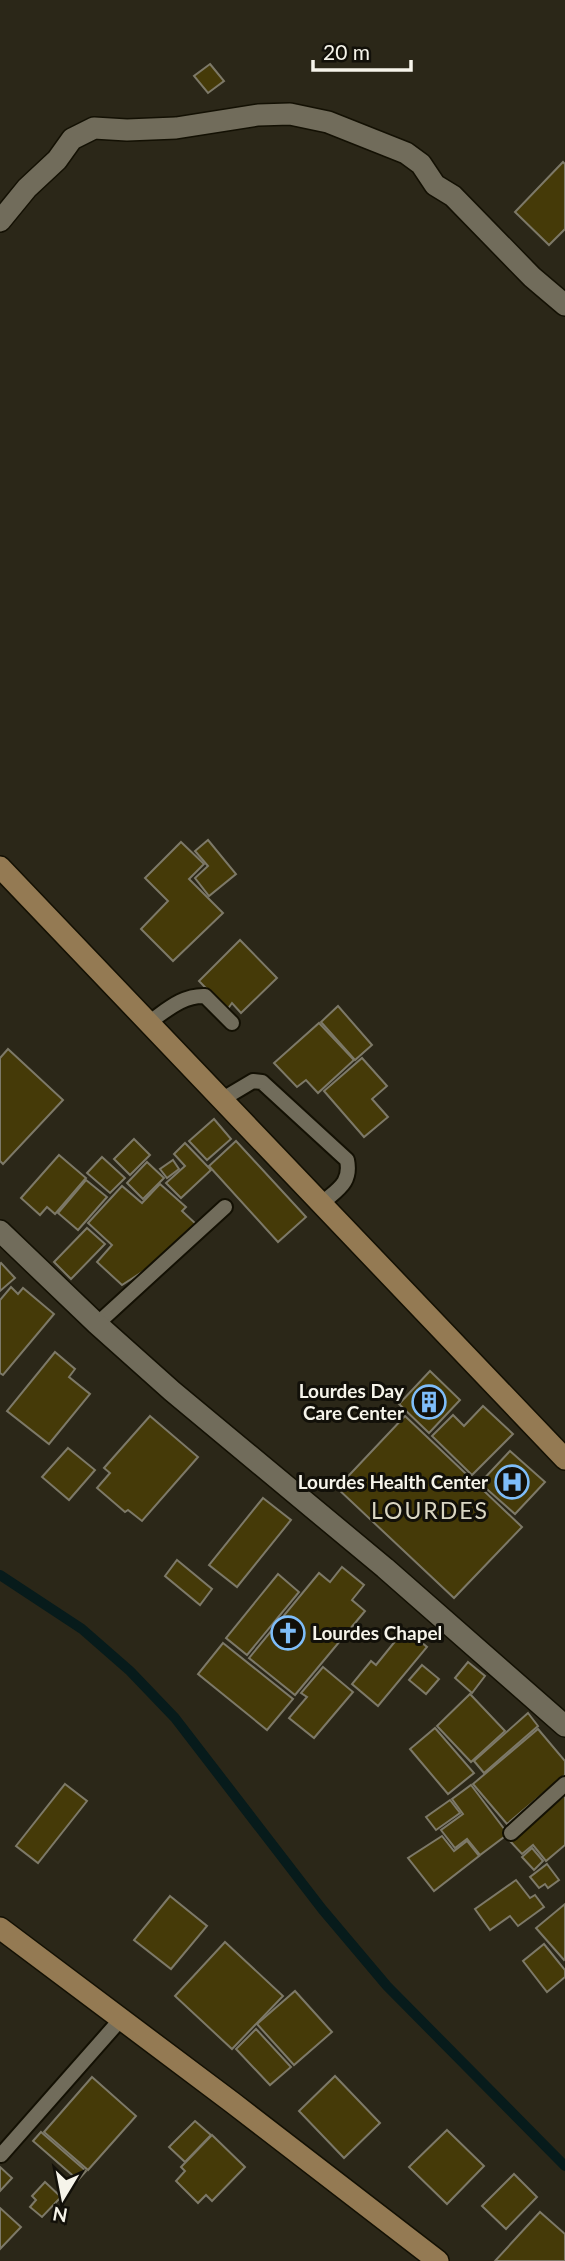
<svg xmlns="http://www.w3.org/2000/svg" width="565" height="2261" font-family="Lato,sans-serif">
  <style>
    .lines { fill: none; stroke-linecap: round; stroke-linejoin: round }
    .stream { stroke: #071b1b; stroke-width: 10 }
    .building { fill: #453a08; stroke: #7d7968; stroke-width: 2 }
    .lane-casing { stroke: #131003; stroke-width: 18 }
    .street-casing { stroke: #131003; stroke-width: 24 }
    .secondary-casing { stroke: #131003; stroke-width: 24 }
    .lane { stroke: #716c5b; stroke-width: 14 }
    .street { stroke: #716c5b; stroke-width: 21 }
    .secondary { stroke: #947a53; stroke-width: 21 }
    .labels { text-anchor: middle; stroke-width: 6; stroke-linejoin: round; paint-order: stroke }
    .poi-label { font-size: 19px; font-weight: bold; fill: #f6f4ea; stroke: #121009; text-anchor: end }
    .quarter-label { font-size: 23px; letter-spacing: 2px; fill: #dad6c3; stroke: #121009 }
  </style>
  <rect width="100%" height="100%" fill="#2b2718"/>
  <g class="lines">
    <polyline class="stream" points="0,1575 82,1629 130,1671 175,1718 322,1909 387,1986 565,2166"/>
  </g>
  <g class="building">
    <polygon points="210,64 224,81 208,93 194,76"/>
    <polygon points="563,162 565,164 565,229 549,245 515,212"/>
    <polygon points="208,840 236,874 209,896 195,878 208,866 195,851"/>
    <polygon points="181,842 204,864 189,879 223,913 173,961 141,929 168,901 145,878"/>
    <polygon points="240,940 277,978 241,1013 232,1003 227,1010 199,981"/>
    <polygon points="338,1006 372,1045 355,1060 321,1022"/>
    <polygon points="319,1023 354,1060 318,1093 306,1080 297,1087 274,1063"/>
    <polygon points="8,1049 63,1100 3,1164 0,1161 0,1058"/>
    <polygon points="362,1058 387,1086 372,1099 388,1117 364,1137 324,1091"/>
    <polygon points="214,1119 231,1139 207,1160 189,1141"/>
    <polygon points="134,1139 150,1155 130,1175 114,1159"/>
    <polygon points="236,1141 306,1217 278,1242 209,1166"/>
    <polygon points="185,1143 211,1170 181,1198 166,1183 185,1166 174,1154"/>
    <polygon points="59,1155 86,1178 55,1214 47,1207 40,1215 21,1198"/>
    <polygon points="102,1157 125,1178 110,1193 87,1173"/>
    <polygon points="173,1160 179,1169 167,1178 160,1169"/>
    <polygon points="147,1162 164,1178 143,1199 127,1183"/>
    <polygon points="86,1180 107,1197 78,1230 58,1213"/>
    <polygon points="160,1184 186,1207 182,1211 196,1224 170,1254 122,1285 97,1262 112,1245 88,1223 122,1186 142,1203"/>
    <polygon points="87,1228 105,1244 71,1279 54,1262"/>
    <polygon points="1,1263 15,1278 0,1291 0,1264"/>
    <polygon points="11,1287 18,1294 23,1288 54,1314 3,1375 0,1373 0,1300"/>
    <polygon points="55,1352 75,1369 69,1377 90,1394 49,1444 7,1411"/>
    <polygon points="430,1371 460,1400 429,1433 399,1404"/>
    <polygon points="483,1406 513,1434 472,1475 432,1436 453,1415 464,1426"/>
    <polygon points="150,1416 198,1457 142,1521 128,1510 125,1512 97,1488 110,1473 104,1468"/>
    <polygon points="405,1416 522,1527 454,1598 337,1488"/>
    <polygon points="68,1448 95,1470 69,1500 42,1477"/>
    <polygon points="510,1451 545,1482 515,1514 480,1483"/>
    <polygon points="263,1498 291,1520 237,1587 209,1565"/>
    <polygon points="177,1560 212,1589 200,1605 165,1576"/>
    <polygon points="342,1567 364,1585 352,1600 365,1611 295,1695 249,1658 319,1573 330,1582"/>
    <polygon points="278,1574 299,1592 247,1655 226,1638"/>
    <polygon points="405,1629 427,1647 378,1706 352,1684 371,1661 376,1665"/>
    <polygon points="223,1643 293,1699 267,1730 198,1674"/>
    <polygon points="468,1662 485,1676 472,1693 455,1678"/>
    <polygon points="422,1665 439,1679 426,1694 409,1680"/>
    <polygon points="323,1667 353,1692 314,1738 289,1718 307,1697 301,1693"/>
    <polygon points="470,1694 505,1731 471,1762 437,1726"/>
    <polygon points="528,1713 538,1726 484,1773 474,1761"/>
    <polygon points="435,1728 474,1773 448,1794 410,1749"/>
    <polygon points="538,1729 565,1761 565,1775 507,1824 473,1784"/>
    <polygon points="65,1784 87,1801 38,1863 16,1846"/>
    <polygon points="471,1785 508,1834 480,1855 467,1839 455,1848 441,1830 463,1814 452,1799"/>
    <polygon points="565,1795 565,1845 546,1861 533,1845 522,1854 510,1841"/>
    <polygon points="450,1800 460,1813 436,1830 426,1817"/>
    <polygon points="442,1836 454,1851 467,1841 479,1856 434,1891 408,1858"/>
    <polygon points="532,1848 543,1861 534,1870 522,1857"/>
    <polygon points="547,1864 559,1880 548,1888 545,1884 539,1888 530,1877"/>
    <polygon points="516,1880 530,1898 535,1895 544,1907 518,1926 510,1916 490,1930 475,1909"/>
    <polygon points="170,1896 207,1926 171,1969 134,1940"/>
    <polygon points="565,1904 565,1959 564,1960 536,1928"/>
    <polygon points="225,1942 283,1996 232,2049 175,1996"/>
    <polygon points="544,1944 565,1970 565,1977 547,1992 523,1961"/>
    <polygon points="295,1991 332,2032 294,2065 257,2024"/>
    <polygon points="256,2029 291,2067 270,2085 236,2049"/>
    <polygon points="335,2076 380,2123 344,2158 299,2111"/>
    <polygon points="92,2077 136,2116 88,2170 44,2132"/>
    <polygon points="195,2121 211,2135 185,2162 169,2147"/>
    <polygon points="447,2130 484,2166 447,2204 409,2167"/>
    <polygon points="41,2132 86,2171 78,2180 33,2141"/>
    <polygon points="212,2135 245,2167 212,2201 206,2195 198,2203 176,2181 185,2171 181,2167"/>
    <polygon points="0,2167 12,2178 0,2191"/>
    <polygon points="514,2174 537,2197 506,2229 482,2206"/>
    <polygon points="45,2182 61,2197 42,2217 30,2207 36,2200 32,2196"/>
    <polygon points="0,2208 21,2227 0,2249"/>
    <polygon points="540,2212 565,2234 565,2261 495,2261"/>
  </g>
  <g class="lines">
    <defs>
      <g id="lane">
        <path d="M148,1023c18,-12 34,-28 57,-27l27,27"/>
        <path d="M221,1100l32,-19 9,1 85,78c5,24 -11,30 -27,45"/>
        <polyline points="97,1324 225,1207"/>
        <polyline points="511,1833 565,1784"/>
        <polyline points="1,2155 121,2019"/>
      </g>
      <g id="street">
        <polyline points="0,221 27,188 57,160 72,139 94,128 127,130 176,128 258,115 290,114 328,122 406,153 421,164 435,185 453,196 532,277 565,305"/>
        <polyline points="0,1231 97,1324 172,1391 385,1568 565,1726"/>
      </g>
      <g id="secondary">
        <polyline points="0,867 565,1459"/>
        <polyline points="0,1928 233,2103 438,2261"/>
      </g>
    </defs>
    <use href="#lane" class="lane-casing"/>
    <use href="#street" class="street-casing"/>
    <use href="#secondary" class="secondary-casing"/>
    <use href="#lane" class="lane"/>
    <use href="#street" class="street"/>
    <use href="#secondary" class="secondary"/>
  </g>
  <defs>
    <symbol id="building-ring" viewBox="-11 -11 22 22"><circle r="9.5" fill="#121009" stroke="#7ebdf9" stroke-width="1.5"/><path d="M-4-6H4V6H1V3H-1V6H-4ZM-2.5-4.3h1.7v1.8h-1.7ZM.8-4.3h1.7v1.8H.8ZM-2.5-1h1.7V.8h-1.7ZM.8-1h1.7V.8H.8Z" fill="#7ebdf9"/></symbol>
    <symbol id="hospital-ring" viewBox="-11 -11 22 22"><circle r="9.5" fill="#121009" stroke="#7ebdf9" stroke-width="1.5"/><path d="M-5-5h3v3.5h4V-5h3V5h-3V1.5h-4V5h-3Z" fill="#7ebdf9"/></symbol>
    <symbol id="church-ring" viewBox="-11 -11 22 22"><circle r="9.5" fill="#121009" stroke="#7ebdf9" stroke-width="1.5"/><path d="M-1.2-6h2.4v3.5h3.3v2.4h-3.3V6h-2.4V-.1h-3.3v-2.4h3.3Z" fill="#7ebdf9"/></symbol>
  </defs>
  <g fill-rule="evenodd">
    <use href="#building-ring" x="410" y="1383" width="38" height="38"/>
    <use href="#hospital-ring" x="493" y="1463" width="38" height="38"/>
    <use href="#church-ring" x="269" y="1614" width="38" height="38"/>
  </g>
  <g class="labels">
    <g class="poi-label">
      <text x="404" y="1398">Lourdes Day<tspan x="404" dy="22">Care Center</tspan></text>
      <text x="488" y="1489">Lourdes Health Center</text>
      <text x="312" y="1640" text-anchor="start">Lourdes Chapel</text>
    </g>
    <g class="quarter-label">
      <text x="430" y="1519">LOURDES</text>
    </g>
  </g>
  <g transform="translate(63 2198) rotate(190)" stroke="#121009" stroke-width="5" paint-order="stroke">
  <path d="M0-5L12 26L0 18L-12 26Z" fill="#f6f4ea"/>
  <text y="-10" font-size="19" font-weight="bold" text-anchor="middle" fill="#f6f4ea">N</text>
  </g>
  <path d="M313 60v10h98v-10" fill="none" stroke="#f6f4ea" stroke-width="3.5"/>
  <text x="323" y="60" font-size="21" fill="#f6f4ea" stroke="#121009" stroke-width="5" paint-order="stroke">20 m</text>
</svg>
